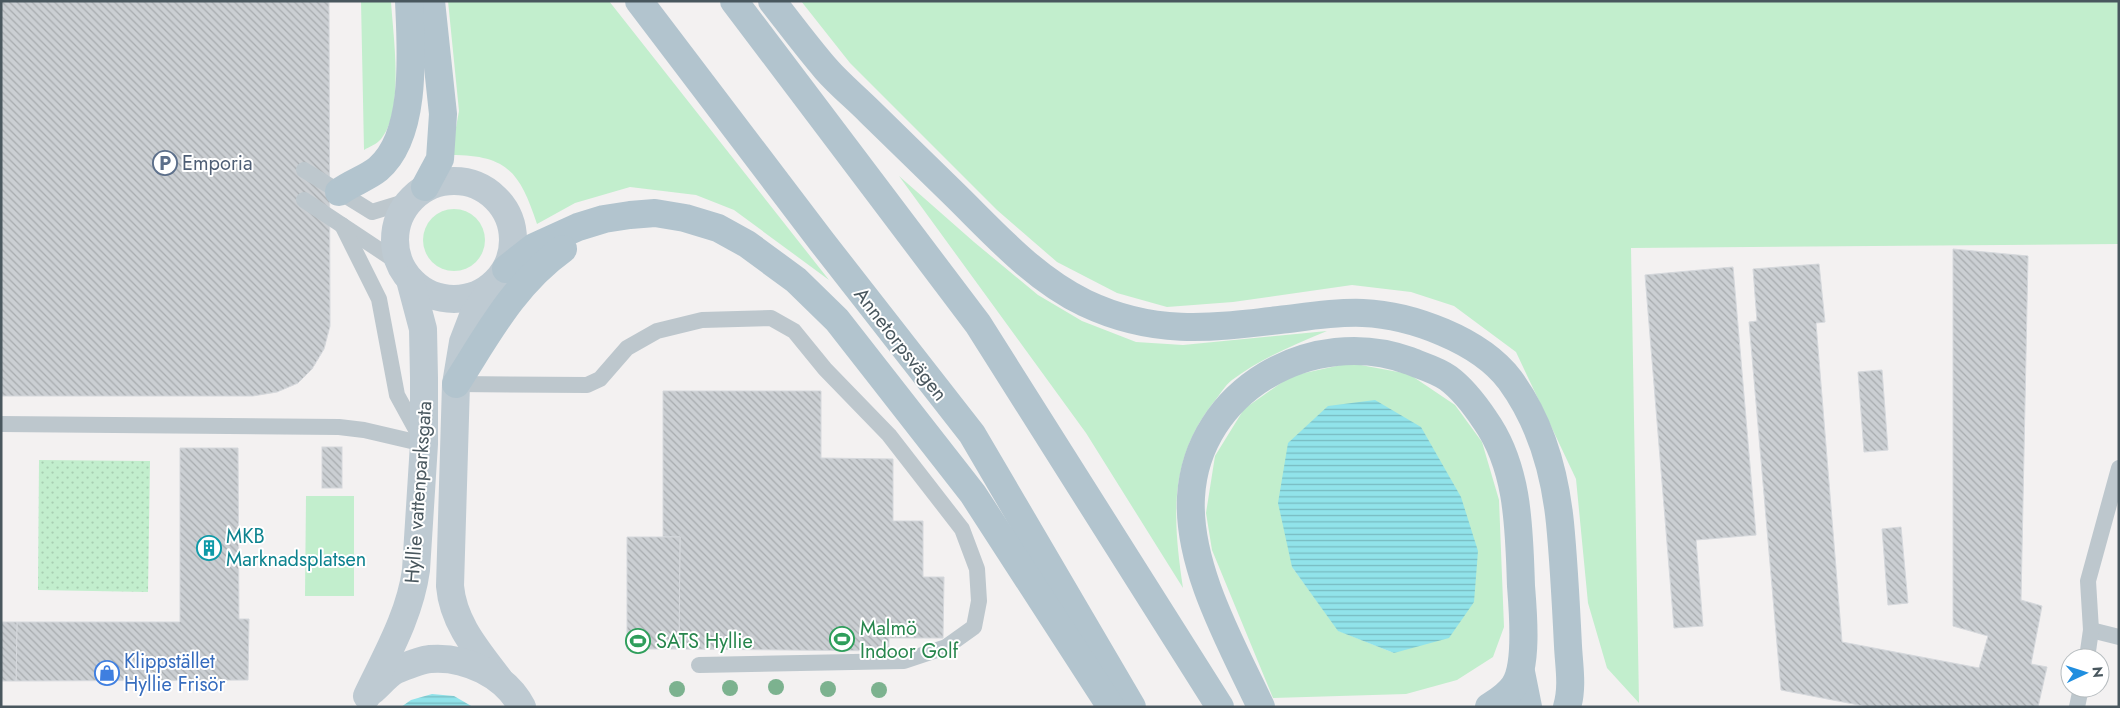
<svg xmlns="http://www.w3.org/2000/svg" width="2120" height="708" font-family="Jost,sans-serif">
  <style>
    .grass { fill: #c2eecd; fill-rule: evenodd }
    .park { fill: url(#park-dots) }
    .water { fill: url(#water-rules) }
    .building { fill: url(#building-back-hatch); stroke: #d5d8dc }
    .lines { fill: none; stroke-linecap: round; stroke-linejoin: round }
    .lane { stroke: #bdc7cd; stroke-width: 16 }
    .secondary { stroke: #becad2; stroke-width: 28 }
    .primary { stroke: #b2c4ce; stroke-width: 28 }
    .tree { fill: #7cb28f }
    .labels { text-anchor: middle; stroke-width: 4; stroke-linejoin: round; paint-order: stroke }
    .service-label { font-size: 20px; fill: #4e5e75; stroke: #fff; text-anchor: start }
    .street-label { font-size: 20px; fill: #49575e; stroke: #fff }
    .culture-label { font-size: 20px; fill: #0d838f; stroke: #fff; text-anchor: start }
    .leisure-label { font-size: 20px; fill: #27864d; stroke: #fff; text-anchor: start }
    .shop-label { font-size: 20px; fill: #366cbe; stroke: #fff; text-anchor: start }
  </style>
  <defs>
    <pattern id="park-dots" width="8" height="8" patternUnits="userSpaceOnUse" patternTransform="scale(1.25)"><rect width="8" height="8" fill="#c2eecd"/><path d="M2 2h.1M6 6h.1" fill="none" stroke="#a8ceb2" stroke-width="1.8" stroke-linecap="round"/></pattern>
    <pattern id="water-rules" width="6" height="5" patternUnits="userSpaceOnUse" patternTransform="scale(1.25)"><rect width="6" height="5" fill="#91e3ea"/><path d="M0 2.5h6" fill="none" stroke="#78bbc1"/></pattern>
    <pattern id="building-back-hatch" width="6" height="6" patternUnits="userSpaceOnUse" patternTransform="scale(1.25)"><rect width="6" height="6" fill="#cbcfd3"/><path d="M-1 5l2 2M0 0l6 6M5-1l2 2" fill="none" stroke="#a7abae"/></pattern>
  </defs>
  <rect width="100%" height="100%" fill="#f3f1f1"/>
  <g class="grass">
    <path d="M361,1h30c2,35 14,110 -10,138 -4,5 -12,8 -17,11z"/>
    <path d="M448,1h161l220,279 -95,-70 -38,-15 -66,-8 -55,16 -38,21c-17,-51 -29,-69 -86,-69l8,-44z"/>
    <polygon points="801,1 2119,1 2119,244 1631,248 1639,703 1607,668 1588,603 1576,479 1516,352 1454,306 1411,292 1352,285 1233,302 1167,307 1117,293 1057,262 997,210 850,63"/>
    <path d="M899,176l75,66 64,53 44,26 54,21 47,3 144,-14c-33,14 -66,27 -95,49 -7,5 -13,16 -19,23 -45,58 -40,117 -30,185l-97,-155z"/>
    <circle cx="454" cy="240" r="31"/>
    <path d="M1350,363l59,11 46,31 27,37 17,58 5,127 -11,30 -36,23 -51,14 -133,4 -61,-148 -6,-37 9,-57 29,-47 47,-33zM1292,567l102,86 -55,-22z"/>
    <polygon points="306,496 354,496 354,596 305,596"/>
  </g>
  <polygon class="park" points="39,460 150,461 148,592 38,590"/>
  <g class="water">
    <polygon points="1375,400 1421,427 1461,497 1478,551 1474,602 1449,638 1394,653 1338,631 1292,567 1278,503 1288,443 1328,406"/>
    <polygon points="432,694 454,696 473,707 401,707 411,700"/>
  </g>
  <g class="building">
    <polygon points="1,1 329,1 330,326 324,349 312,369 298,383 277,392 253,396 1,396"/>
    <polygon points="1953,249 2028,256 2021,600 2042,606 2031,664 2047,667 2038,707 1869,707 1781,690 1749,322 1757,321 1753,269 1819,264 1825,322 1816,323 1842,642 1979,668 1988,636 1953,626"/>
    <polygon points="1733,267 1756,535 1696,540 1703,626 1674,628 1645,275"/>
    <polygon points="1882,370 1888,450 1864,452 1858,372"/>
    <polygon points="663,391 821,391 821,458 893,459 893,521 923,521 923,577 944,577 943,638 889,638 889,651 679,649 680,537 663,537"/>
    <rect x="322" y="447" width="20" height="41"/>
    <polygon points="180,448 238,448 239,619 249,619 248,680 16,681 17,622 180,622"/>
    <polygon points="1901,527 1908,603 1888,605 1882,529"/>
    <polygon points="627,537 680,537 679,649 627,649"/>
    <polygon points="1,622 17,622 16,681 1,681"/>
  </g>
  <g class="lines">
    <g class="lane">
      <polyline points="304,170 372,212 408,201"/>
      <polyline points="304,200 399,263"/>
      <polyline points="342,225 379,299 397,395 420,437"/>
      <polyline points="456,384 587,385 600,379 627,348 657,331 702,320 771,318 794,331 825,369 889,435 962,529 977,569 979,601 974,627 946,647 904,661 699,665"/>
      <polyline points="1,424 339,427 364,430 424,444"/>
      <polyline points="2091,630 2119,637"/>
      <polyline points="2087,658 2091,630 2088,581 2119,468"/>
      <polyline points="2077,707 2081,688"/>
    </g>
    <g class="secondary">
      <circle cx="454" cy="240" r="59"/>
      <path d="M493,285l-20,31 -10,26 -7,42 -6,202c3,37 28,65 49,93"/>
      <path d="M373,690c7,-6 15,-16 23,-20 10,-4 24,-10 34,-11 35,-3 75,16 92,48"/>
      <path d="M367,696c19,-40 43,-81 49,-126l8,-126v-66l-1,-49 -13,-49"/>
    </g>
    <g class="primary">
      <polyline points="639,1 822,242 972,434 1132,707"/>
      <polyline points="734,1 978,324 1220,707"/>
      <path d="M772,1c18,23 35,46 54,68 13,15 29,28 44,43 28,27 55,54 83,81 41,40 80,85 132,110 74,35 133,24 211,15 22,-3 45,-6 67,-5 48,2 117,27 147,67 30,41 45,93 50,143 4,41 6,82 8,123 1,20 5,41 -1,61"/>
      <polyline points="425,187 440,159 443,114 431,1"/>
      <path d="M339,192c12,-9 28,-14 39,-23 40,-34 33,-120 31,-168"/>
      <polyline points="506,269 534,247 578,227 604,219 630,215 655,213 685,218 718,228 747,244 796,280 837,320 973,494 1111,707"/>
      <path d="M456,384c32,-50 58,-100 107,-135"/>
      <polyline points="1521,672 1528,707"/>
      <path d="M1261,707c-29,-62 -74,-140 -70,-210 6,-107 122,-172 219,-136 12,5 27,9 38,17 15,11 27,27 37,42 34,48 34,109 36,166 2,25 7,80 -7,100 -7,10 -16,15 -25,21"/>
    </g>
  </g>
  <g class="tree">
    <circle cx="776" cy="687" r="8"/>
    <circle cx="730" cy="688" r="8"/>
    <circle cx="677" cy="689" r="8"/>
    <circle cx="828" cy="689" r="8"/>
    <circle cx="879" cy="690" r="8"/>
  </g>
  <defs>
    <symbol id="parking-ring" viewBox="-11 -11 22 22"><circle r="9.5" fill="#fff" stroke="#5c6f8a" stroke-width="1.5"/><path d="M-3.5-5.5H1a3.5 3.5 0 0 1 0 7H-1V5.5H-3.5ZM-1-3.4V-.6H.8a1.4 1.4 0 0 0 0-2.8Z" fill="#5c6f8a"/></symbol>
    <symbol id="building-ring" viewBox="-11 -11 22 22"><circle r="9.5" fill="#fff" stroke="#0f9aa8" stroke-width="1.5"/><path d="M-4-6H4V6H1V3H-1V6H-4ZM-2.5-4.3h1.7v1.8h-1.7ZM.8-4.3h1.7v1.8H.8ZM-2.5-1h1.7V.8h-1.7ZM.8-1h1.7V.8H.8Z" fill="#0f9aa8"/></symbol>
    <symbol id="stadium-ring" viewBox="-11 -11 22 22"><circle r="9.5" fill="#fff" stroke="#2e9e5b" stroke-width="1.5"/><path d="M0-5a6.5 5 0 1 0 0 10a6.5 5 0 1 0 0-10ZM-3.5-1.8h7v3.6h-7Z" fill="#2e9e5b"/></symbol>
    <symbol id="shop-ring" viewBox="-11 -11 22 22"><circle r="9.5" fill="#fff" stroke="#3f7fe0" stroke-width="1.5"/><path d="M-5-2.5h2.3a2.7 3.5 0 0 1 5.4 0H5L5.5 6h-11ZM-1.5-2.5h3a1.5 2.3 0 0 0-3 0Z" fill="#3f7fe0"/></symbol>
  </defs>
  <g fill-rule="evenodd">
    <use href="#parking-ring" x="151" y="149" width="28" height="28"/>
    <use href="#building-ring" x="195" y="534" width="28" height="28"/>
    <use href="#stadium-ring" x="828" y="625" width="28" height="28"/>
    <use href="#stadium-ring" x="624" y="627" width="28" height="28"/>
    <use href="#shop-ring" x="93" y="659" width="28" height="28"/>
  </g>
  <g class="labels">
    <g class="service-label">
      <text x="182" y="170">Emporia</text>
    </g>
    <g class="street-label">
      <text transform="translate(901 344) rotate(52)" y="7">Annetorpsvägen</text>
      <text transform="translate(418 492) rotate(-86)" y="7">Hyllie vattenparksgata</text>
    </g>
    <g class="culture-label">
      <text x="226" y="543">MKB<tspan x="226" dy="23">Marknadsplatsen</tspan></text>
    </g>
    <g class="leisure-label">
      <text x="860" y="635">Malmö<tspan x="860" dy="23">Indoor Golf</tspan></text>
      <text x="656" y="648">SATS Hyllie</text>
    </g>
    <g class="shop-label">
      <text x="124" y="668">Klippstället<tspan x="124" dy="23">Hyllie Frisör</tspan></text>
    </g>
  </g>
  <rect width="2120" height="708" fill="none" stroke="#49575e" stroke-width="5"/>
  <g transform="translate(2085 673) rotate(86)"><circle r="24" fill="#ffffff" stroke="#b6bcbf"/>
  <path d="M0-4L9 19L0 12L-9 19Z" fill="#208edf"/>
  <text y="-8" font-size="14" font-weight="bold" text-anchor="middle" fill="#49575e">N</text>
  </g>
</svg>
